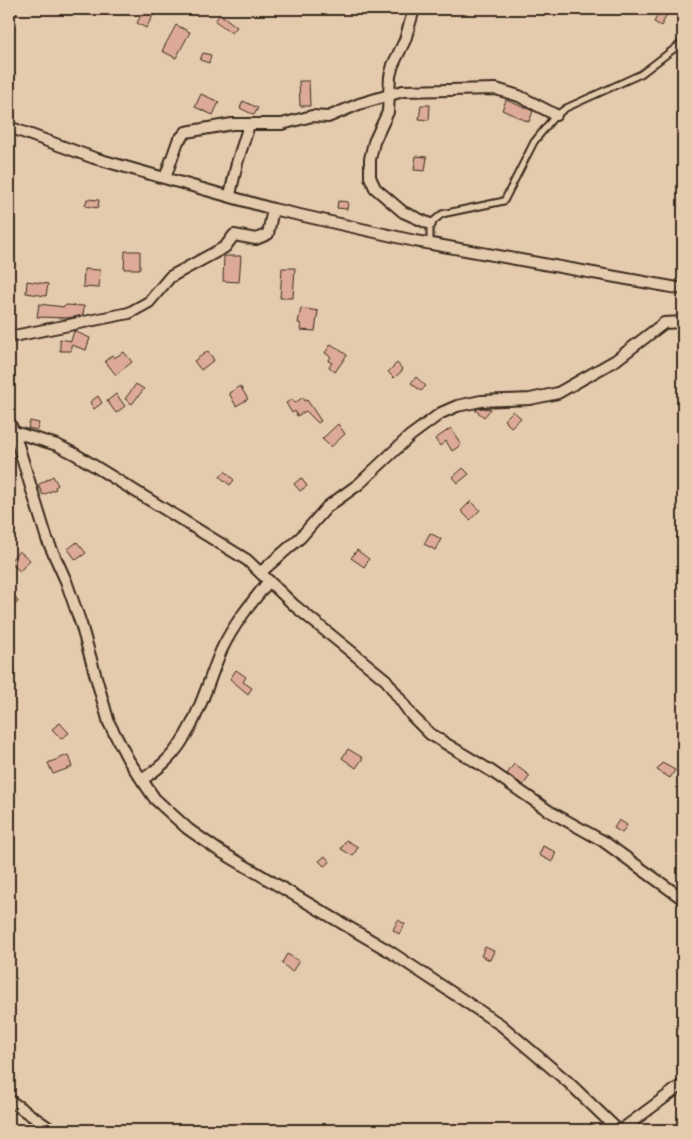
<svg xmlns="http://www.w3.org/2000/svg" width="692" height="1139" font-family="'Gochi Hand',sans-serif">
  <style>
    .building { fill: #dcaa96; stroke: #3b2a1e }
    .lines { fill: none; stroke-linecap: round; stroke-linejoin: round }
    .service-casing { stroke: #3b2a1e; stroke-width: 9 }
    .minor-casing { stroke: #3b2a1e; stroke-width: 14 }
    .service { stroke: #e5cbad; stroke-width: 5 }
    .minor { stroke: #e5cbad; stroke-width: 10 }
  </style>
  <rect width="100%" height="100%" fill="#e5cbad"/>
  <filter id="ink" filterUnits="userSpaceOnUse"><feTurbulence type="fractalNoise" baseFrequency=".02" numOctaves="2"/><feDisplacementMap in="SourceGraphic" scale="10" xChannelSelector="R" yChannelSelector="G"/><feConvolveMatrix kernelMatrix="1 2 1 2 8 2 1 2 1" color-interpolation-filters="sRGB"/></filter>
  <g filter="url(#ink)">
    <g class="building">
      <polygon points="661,9 670,9 661,26 654,22"/>
      <polygon points="143,11 153,16 146,28 137,23"/>
      <polygon points="220,14 237,27 232,33 215,21"/>
      <polygon points="176,25 190,32 176,58 162,51"/>
      <polygon points="203,53 211,55 209,63 200,60"/>
      <polygon points="299,81 309,81 310,106 300,106"/>
      <polygon points="201,94 219,102 213,115 195,107"/>
      <polygon points="506,100 533,111 529,122 502,110"/>
      <polygon points="243,101 258,108 254,115 240,108"/>
      <polygon points="421,105 430,105 429,120 419,119"/>
      <polygon points="416,156 427,157 425,171 414,170"/>
      <polygon points="87,199 99,200 98,208 85,206"/>
      <polygon points="338,201 348,202 347,209 337,208"/>
      <polygon points="125,251 140,251 140,269 124,269"/>
      <polygon points="224,256 241,256 239,282 223,281"/>
      <polygon points="282,268 295,268 293,298 280,298"/>
      <polygon points="84,269 100,270 99,288 83,287"/>
      <polygon points="27,281 48,284 46,296 26,293"/>
      <polygon points="39,304 64,307 66,305 84,306 83,315 67,318 37,317"/>
      <polygon points="301,308 318,311 315,331 300,330 301,324 298,323"/>
      <polygon points="74,331 90,338 86,350 71,345 71,351 60,351 60,339 71,341"/>
      <polygon points="331,344 347,355 335,372 329,367 332,363 328,361 331,357 325,353"/>
      <polygon points="208,351 214,360 201,370 194,361"/>
      <polygon points="124,352 132,362 116,375 105,361 112,355 114,358"/>
      <polygon points="397,363 403,370 394,378 388,372"/>
      <polygon points="416,377 426,386 421,391 411,383"/>
      <polygon points="136,384 144,389 132,404 125,399"/>
      <polygon points="240,386 248,399 236,406 229,393"/>
      <polygon points="116,394 125,406 116,413 107,401"/>
      <polygon points="98,396 102,403 94,409 90,402"/>
      <polygon points="303,397 305,401 307,400 321,421 318,423 306,411 297,416 295,411 292,413 286,403 292,399 295,403"/>
      <polygon points="482,408 491,409 484,417 475,410"/>
      <polygon points="513,411 521,418 511,427 504,420"/>
      <polygon points="30,421 39,423 37,430 28,428"/>
      <polygon points="338,424 345,434 331,447 322,439"/>
      <polygon points="451,428 461,445 452,451 446,441 440,446 435,439"/>
      <polygon points="463,468 469,474 458,483 453,477"/>
      <polygon points="225,471 234,480 230,485 220,477"/>
      <polygon points="53,476 58,485 55,487 56,489 43,495 38,485"/>
      <polygon points="301,478 307,486 300,491 294,484"/>
      <polygon points="471,501 480,510 470,520 461,511"/>
      <polygon points="430,533 441,539 435,550 424,544"/>
      <polygon points="77,542 86,553 76,560 68,549"/>
      <polygon points="357,550 369,559 364,567 351,558"/>
      <polygon points="19,551 30,560 20,571 9,562"/>
      <polygon points="9,588 18,602 9,608"/>
      <polygon points="236,670 246,677 243,682 252,688 248,694 230,679"/>
      <polygon points="60,723 69,733 61,739 52,729"/>
      <polygon points="348,749 363,758 356,768 342,758"/>
      <polygon points="68,755 72,767 53,774 48,763"/>
      <polygon points="662,763 675,770 670,778 657,770"/>
      <polygon points="514,764 530,776 523,785 507,774"/>
      <polygon points="619,820 627,825 622,833 614,828"/>
      <polygon points="346,840 358,847 353,856 341,849"/>
      <polygon points="543,846 556,852 552,862 539,855"/>
      <polygon points="325,856 330,862 324,866 319,861"/>
      <polygon points="398,920 405,924 399,934 393,930"/>
      <polygon points="485,947 494,951 490,960 481,956"/>
      <polygon points="287,954 299,961 292,972 282,963"/>
    </g>
    <g class="lines">
      <defs>
        <polyline id="service" points="430,243 430,224 442,214 504,201 534,142 554,117 566,108 641,74 683,42"/>
        <g id="minor">
          <polyline points="414,9 405,40 393,65 390,76 388,112 374,142 370,159 370,177 375,188 403,212 430,224"/>
          <polyline points="9,13 12,9"/>
          <polyline points="9,127 94,158 273,209 415,241 683,289"/>
          <polyline points="165,178 178,141 186,132 232,124 282,124 312,116 328,117 359,104 403,91 496,89 519,96 556,115"/>
          <polyline points="230,195 237,163 249,125"/>
          <polyline points="9,337 129,313 149,302 170,277 225,247 234,235 256,239 268,234 273,209"/>
          <polyline points="9,422 14,432 47,539 66,581 81,624 109,723 129,761 155,799 188,829 218,850 389,951 501,1025 568,1082 618,1130"/>
          <polyline points="14,432 57,445 75,454 247,560 295,606 386,680 412,716 430,734 491,771 549,811 603,841 683,899"/>
          <polyline points="261,572 301,537 327,507 359,484 410,436 441,413 457,406 481,401 530,399 558,393 616,360 664,323 683,322"/>
          <path d="M142,780c8,-6 17,-12 24,-19 29,-28 40,-75 55,-110 12,-26 30,-48 48,-70"/>
          <polyline points="9,1100 52,1130"/>
          <polyline points="621,1130 683,1084"/>
        </g>
      </defs>
      <use href="#service" class="service-casing"/>
      <use href="#minor" class="minor-casing"/>
      <use href="#service" class="service"/>
      <use href="#minor" class="minor"/>
    </g>
  </g>
  <rect width="692" height="1139" fill="none" stroke="#e5cbad" stroke-width="30"/>
  <rect x="15" y="15" width="662" height="1109" fill="none" stroke="#3b2a1e" stroke-width="2" filter="url(#ink)"/>
</svg>
